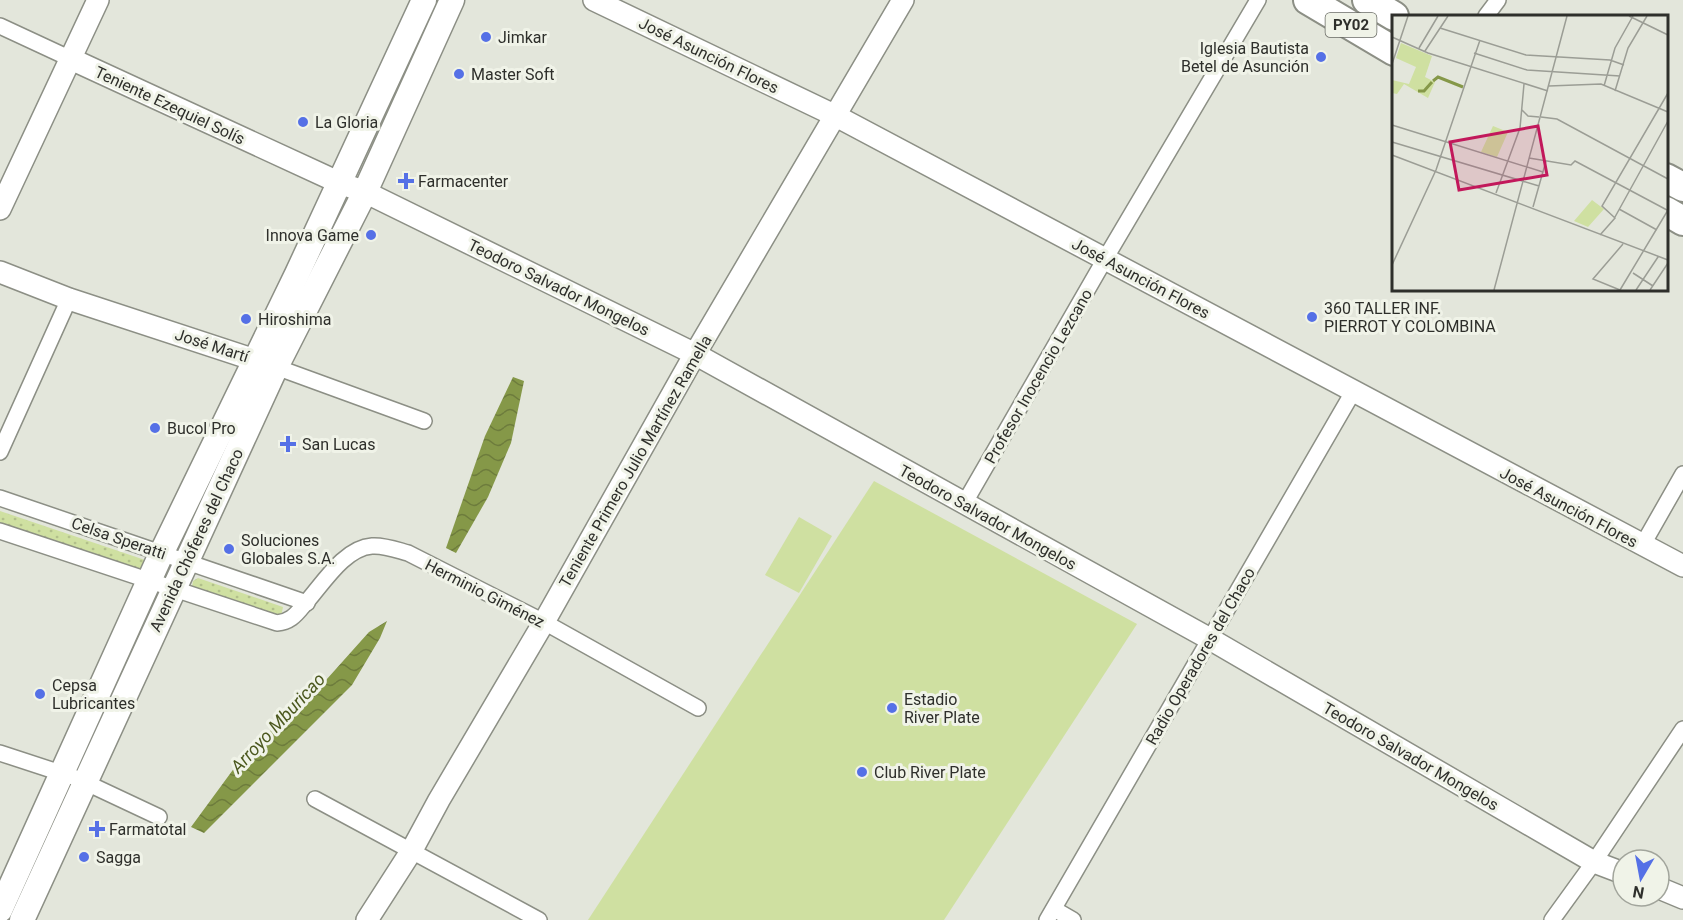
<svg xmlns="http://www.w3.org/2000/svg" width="1683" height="920" font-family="Roboto,sans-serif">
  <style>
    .grass { fill: url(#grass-dots) }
    .garden { fill: #cfe0a1 }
    .water { fill: url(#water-waves) }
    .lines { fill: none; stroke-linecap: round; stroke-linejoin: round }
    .street-casing { stroke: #8c8f85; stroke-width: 18 }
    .secondary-casing { stroke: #8c8f85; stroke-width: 24 }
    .primary-casing { stroke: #8c8f85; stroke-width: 27 }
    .highway-casing { stroke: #8c8f85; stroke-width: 32 }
    .street { stroke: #fff; stroke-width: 15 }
    .secondary { stroke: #fff; stroke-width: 21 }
    .primary { stroke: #fff; stroke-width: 24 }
    .highway { stroke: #fff; stroke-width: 28 }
    .poi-dot { fill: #5570e6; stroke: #f0f3e8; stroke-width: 2 }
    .labels { text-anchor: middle; stroke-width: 6; stroke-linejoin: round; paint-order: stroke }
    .shield { fill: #f0f3e8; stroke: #686a64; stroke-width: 1.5 }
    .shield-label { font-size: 15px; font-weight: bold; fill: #2e2f2b }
    .poi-label { font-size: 16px; fill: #2e2f2b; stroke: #f0f3e8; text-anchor: start }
    .street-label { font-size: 16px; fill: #2e2f2b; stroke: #f0f3e8 }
    .water-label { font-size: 18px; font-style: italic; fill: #4c591f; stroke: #f0f3e8 }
    .inset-river { fill: none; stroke: #859848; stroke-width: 3 }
    .inset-road { fill: none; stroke: #9b9d95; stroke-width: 1.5 }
    .view { fill: #c2185b; fill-opacity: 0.15; stroke: #c2185b; stroke-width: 3 }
    .inset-edge { fill: none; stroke: #2e2f2b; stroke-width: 3 }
  </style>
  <defs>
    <pattern id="grass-dots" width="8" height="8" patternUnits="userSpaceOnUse" patternTransform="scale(1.5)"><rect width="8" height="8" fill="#cfe0a1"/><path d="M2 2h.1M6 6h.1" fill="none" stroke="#b2c08b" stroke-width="1.8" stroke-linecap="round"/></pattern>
    <pattern id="water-waves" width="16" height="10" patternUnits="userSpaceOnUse" patternTransform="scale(1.5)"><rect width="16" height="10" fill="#859848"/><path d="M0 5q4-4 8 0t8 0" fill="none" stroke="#6d7c3c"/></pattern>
  </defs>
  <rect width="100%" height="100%" fill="#e3e6db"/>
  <g class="grass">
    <polygon points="0,511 148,561 144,572 0,523"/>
    <polygon points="198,578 283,607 281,617 192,587 193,581"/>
  </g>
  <g class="garden">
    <polygon points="874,481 1137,624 944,920 588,920"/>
    <polygon points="799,517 832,536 799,593 765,575"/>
  </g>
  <g class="water">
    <polygon points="513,377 524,381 511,443 488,497 456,553 446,548 485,436"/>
    <polygon points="387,621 380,638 352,685 204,833 191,827 246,752 318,689 369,632"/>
  </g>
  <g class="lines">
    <defs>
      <g id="street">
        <polyline points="1486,16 1498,0"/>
        <polyline points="0,26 71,59"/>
        <polyline points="276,367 424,421"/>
        <polyline points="0,452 69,299"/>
        <polyline points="0,498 307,603"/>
        <polyline points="964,504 1105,259 1258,0"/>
        <path d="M0,531l277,92c12,-1 18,-7 26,-17 18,-19 40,-58 69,-60 12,-1 25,4 36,7l136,69 154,86"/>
        <polyline points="1642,546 1683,474"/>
        <polyline points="0,753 76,778 159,817"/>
        <polyline points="315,799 539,920"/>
        <polyline points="1054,909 1073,920"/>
        <polyline points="1047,920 1353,392"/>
        <polyline points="1552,920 1594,862 1683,729"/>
      </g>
      <g id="secondary">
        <polyline points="594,0 836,116 1683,566"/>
        <polyline points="71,59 340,183 365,192 695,354 1210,639 1594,862 1623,873"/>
        <polyline points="0,209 98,0"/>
        <polyline points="0,272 69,299 270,365"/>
        <polyline points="1659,888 1683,898"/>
        <polyline points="367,920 412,850 439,800 544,622 695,354 903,0"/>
      </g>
      <g id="primary">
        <polyline points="0,910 162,552 297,274 424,0"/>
        <polyline points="22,920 276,367 365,192 452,0"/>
      </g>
      <g id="highway">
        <polyline points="1308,0 1394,51"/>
        <polyline points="1367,0 1394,16"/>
        <polyline points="1666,178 1683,187"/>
        <polyline points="1666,211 1683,221"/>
      </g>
    </defs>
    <use href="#street" class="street-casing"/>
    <use href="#secondary" class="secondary-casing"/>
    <use href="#primary" class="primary-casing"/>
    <use href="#highway" class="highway-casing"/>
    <use href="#street" class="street"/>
    <use href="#secondary" class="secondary"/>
    <use href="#primary" class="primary"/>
    <use href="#highway" class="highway"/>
  </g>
  <g class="poi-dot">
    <circle cx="486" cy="37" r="6"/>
    <circle cx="1321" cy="57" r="6"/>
    <circle cx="459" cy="74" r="6"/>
    <circle cx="303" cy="122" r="6"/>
    <path d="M403 172h6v6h6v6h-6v6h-6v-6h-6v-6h6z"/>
    <circle cx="371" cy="235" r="6"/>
    <circle cx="1312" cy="317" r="6"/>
    <circle cx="246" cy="319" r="6"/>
    <circle cx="155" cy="428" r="6"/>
    <path d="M285 435h6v6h6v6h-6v6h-6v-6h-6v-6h6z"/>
    <circle cx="229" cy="549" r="6"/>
    <circle cx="40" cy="694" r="6"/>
    <circle cx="892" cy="708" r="6"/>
    <circle cx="862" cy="772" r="6"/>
    <path d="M94 820h6v6h6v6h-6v6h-6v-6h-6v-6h6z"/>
    <circle cx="84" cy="857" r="6"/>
  </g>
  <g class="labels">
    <rect class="shield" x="1325.5" y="13" width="51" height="24" rx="4.5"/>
    <g class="shield-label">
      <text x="1351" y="30">PY02</text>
    </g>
    <g class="poi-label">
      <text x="498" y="43">Jimkar</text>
      <text x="1309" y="54" text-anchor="end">Iglesia Bautista<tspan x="1309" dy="18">Betel de Asunción</tspan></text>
      <text x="471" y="80">Master Soft</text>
      <text x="315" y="128">La Gloria</text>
      <text x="418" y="187">Farmacenter</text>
      <text x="359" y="241" text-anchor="end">Innova Game</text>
      <text x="1324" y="314">360 TALLER INF.<tspan x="1324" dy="18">PIERROT Y COLOMBINA</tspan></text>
      <text x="258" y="325">Hiroshima</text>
      <text x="167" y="434">Bucol Pro</text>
      <text x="302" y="450">San Lucas</text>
      <text x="241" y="546">Soluciones<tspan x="241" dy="18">Globales S.A.</tspan></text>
      <text x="52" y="691">Cepsa<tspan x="52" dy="18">Lubricantes</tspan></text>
      <text x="904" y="705">Estadio<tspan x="904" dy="18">River Plate</tspan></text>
      <text x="874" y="778">Club River Plate</text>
      <text x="109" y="835">Farmatotal</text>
      <text x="96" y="863">Sagga</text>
    </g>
    <g class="street-label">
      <text transform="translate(709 55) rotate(26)" y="6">José Asunción Flores</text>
      <text transform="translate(170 105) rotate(25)" y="6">Teniente Ezequiel Solís</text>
      <text transform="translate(1141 278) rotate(28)" y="6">José Asunción Flores</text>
      <text transform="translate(559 287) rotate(26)" y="6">Teodoro Salvador Mongelos</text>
      <text transform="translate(212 345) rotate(18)" y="6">José Martí</text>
      <text transform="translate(1038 376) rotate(-60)" y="6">Profesor Inocencio Lezcano</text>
      <text transform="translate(635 461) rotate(-60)" y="6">Teniente Primero Julio Martínez Ramella</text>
      <text transform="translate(1569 507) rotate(28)" y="6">José Asunción Flores</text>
      <text transform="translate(988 517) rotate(29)" y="6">Teodoro Salvador Mongelos</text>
      <text transform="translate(119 538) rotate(19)" y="6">Celsa Speratti</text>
      <text transform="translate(196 540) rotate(-65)" y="6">Avenida Chóferes del Chaco</text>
      <text transform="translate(485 593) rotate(27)" y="6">Herminio Giménez</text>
      <text transform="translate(1200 656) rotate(-60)" y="6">Radio Operadores del Chaco</text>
      <text transform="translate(1411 756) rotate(30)" y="6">Teodoro Salvador Mongelos</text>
    </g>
    <g class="water-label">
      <text transform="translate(278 723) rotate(-47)" y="6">Arroyo Mburicao</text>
    </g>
  </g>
  <g transform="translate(1392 15)">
    <rect width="276" height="276" fill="#e3e6db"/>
    <path d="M9,28l31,13 -7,21 10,5 -7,16 -24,-14 -7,10 -5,-1v-13l17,4 7,-17 -20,-9z" fill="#cfe0a1"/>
    <path d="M101,111l15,6 -11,25 -16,-5zM200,185l12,9 -16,18 -14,-6z" fill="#cfe0a1"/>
    <path class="inset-river" d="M41,66l5,-4 25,10M26,76h6l8,-9"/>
    <path class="inset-road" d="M237,1l39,19M48,13l86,27 84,5 14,5M0,22l36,16 120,38M27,33l19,-32M33,36l23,-35M82,38l53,17 93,6M0,49l16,-48M157,71l52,-2 67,28M212,71l11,-38 18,-32M223,76l13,-43 19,-32M130,95l6,6 11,1M149,102l16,2 111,60M0,110l151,47M0,127l147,44M0,140l276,105M137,143l42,7 4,-4 92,49M104,178l24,-65 4,-44M141,192l13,-46M227,194l38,21M223,202l53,-96M208,220l15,-17 -13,-12 66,-113M0,250l44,-95 44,-130M241,258l20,13M102,275l73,-274M228,275l-27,-11 30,-35M228,275l48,-80M244,275l22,-33M258,275l18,-27"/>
    <path class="view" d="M146,111l9,49 -88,15 -9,-48z"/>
    <rect width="276" height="276" class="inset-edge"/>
  </g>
  <g transform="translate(1641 878) rotate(190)"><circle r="28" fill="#f0f3e8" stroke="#a2a59c" stroke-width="1.5"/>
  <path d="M0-4.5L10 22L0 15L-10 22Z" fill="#5570e6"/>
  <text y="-9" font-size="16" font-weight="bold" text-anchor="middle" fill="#2e2f2b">N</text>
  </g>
</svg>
